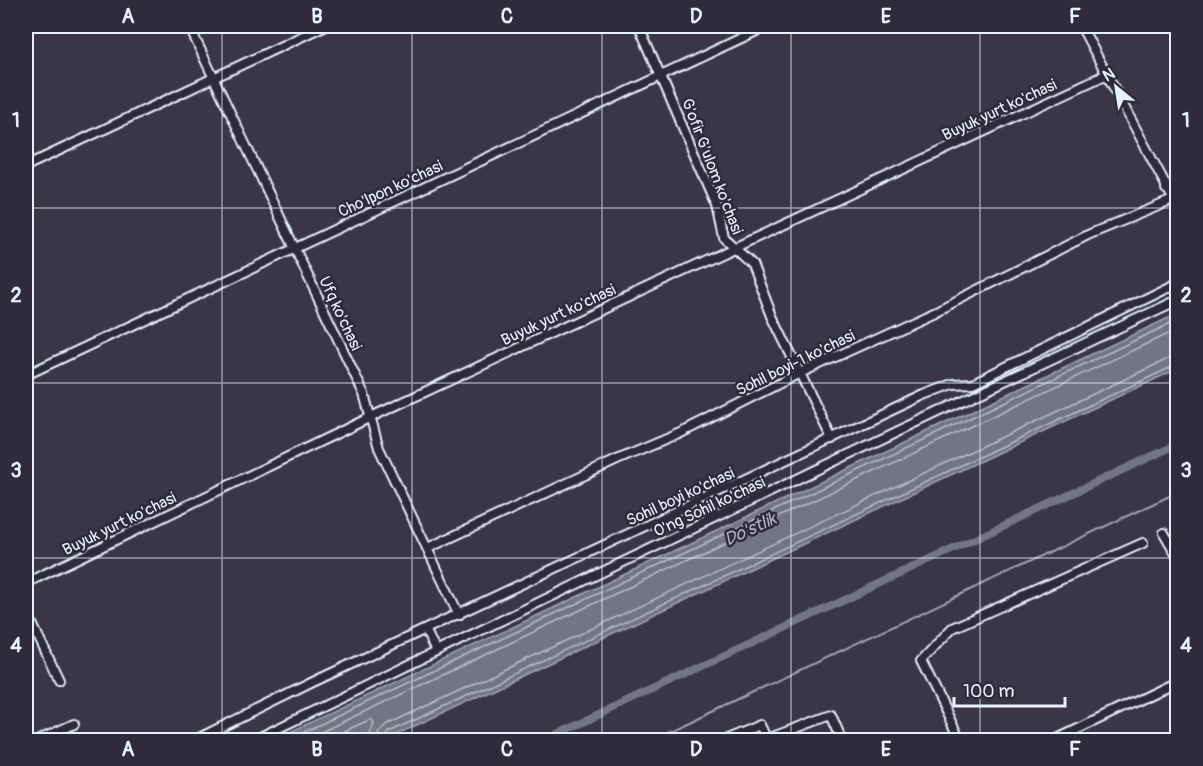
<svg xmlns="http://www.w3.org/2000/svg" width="1203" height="766" font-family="Pangolin,sans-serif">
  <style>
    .water { fill: #737482; stroke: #a2a6b1; stroke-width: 1.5 }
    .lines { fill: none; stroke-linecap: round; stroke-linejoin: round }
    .shore { stroke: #b9bfc9; stroke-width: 1.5 }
    .stream { stroke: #a2a6b1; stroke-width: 2 }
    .canal { stroke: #737482; stroke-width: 8 }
    .minor-casing { stroke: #e8f1f8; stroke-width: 12 }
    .minor { stroke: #2f2a3d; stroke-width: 8 }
    .grid { fill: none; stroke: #e8f1f8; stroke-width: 1.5; stroke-opacity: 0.55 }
    .labels { text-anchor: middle; stroke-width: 5; stroke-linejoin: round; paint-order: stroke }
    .street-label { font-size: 16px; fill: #e8f1f8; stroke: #2f2a3d }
    .water-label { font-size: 18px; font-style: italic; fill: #aeb2bd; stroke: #2f2a3d }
    .neatline { fill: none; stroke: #e8f1f8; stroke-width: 2 }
    .grid-label { font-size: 20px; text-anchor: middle; font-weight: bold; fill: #e8f1f8 }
  </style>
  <rect width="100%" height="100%" fill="#3a3648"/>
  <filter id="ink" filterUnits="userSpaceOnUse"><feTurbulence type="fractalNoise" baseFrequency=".0167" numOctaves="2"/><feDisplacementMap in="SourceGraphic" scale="12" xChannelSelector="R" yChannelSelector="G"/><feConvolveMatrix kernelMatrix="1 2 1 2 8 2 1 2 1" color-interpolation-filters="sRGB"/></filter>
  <g filter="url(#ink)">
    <polygon class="water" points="1177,314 1177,369 385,740 273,740"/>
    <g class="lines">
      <g class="shore">
        <polyline points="287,740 1178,320"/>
        <polyline points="304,740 1178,329"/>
        <polyline points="325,740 371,719 374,723 368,740"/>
        <polyline points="377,740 379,732 386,725 1170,358 1178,356"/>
        <polyline points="385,740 389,732 1178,364"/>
      </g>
      <polyline class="stream" points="651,740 1178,492"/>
      <polyline class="canal" points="545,740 1178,444"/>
      <defs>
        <g id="minor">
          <polyline points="189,26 364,394 379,448 459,615"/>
          <polyline points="639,26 717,206 724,238 752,264 772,316 832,439"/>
          <polyline points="1081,26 1178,208"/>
          <polyline points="26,166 324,26"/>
          <polyline points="1166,189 1178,184"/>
          <polyline points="26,375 767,26"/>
          <polyline points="1164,533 1178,557"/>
          <polyline points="428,548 617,460 681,433 800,373 934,312 1090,234 1173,200"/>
          <polyline points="26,583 371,417 1105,75"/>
          <polyline points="26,611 59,680"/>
          <polyline points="426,631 436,652"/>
          <polyline points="767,739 831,715 842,740"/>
          <polyline points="39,740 74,724"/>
          <polyline points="195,740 313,682 924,395 953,384 973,383 1178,283"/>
          <path d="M254,740c307,-149 614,-296 924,-440"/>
          <polyline points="724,740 760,725 767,740"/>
          <polyline points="960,740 921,661 952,628 1143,543"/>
          <polyline points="1055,740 1178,681"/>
        </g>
      </defs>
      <use href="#minor" class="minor-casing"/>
      <use href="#minor" class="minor"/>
    </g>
  </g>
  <path class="grid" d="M222,26v714M412,26v714M602,26v714M791,26v714M980,26v714M26,208h1152M26,383h1152M26,558h1152"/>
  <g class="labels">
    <g class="street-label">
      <text transform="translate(999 109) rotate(-25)" y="6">Buyuk yurt ko'chasi</text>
      <text transform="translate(713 166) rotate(69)" y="6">G'ofir G'ulom ko'chasi</text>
      <text transform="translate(390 188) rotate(-25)" y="6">Cho'lpon ko'chasi</text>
      <text transform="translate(341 313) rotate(65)" y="6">Ufq ko'chasi</text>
      <text transform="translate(558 314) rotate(-25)" y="6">Buyuk yurt ko'chasi</text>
      <text transform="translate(795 362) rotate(-26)" y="6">Sohil boyi-1 ko'chasi</text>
      <text transform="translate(680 496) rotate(-25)" y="6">Sohil boyi ko'chasi</text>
      <text transform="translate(709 506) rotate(-25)" y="6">O'ng Sohil ko'chasi</text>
      <text transform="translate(119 523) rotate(-26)" y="6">Buyuk yurt ko'chasi</text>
    </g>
    <g class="water-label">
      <text transform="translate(750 529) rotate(-25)" y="6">Do'stlik</text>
    </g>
  </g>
  <rect width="1203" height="766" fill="none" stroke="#2f2a3d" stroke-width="66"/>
  <g transform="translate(1116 87) rotate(330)" stroke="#2f2a3d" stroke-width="4.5" paint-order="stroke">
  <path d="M0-4.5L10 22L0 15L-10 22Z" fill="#e8f1f8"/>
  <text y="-9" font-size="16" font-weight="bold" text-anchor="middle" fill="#e8f1f8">N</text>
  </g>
  <path d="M954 697v9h111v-9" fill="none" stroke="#e8f1f8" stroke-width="3"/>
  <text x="963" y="697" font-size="18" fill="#e8f1f8" stroke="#2f2a3d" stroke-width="4.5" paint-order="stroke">100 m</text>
  <rect x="33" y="33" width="1137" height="700" class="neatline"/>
  <g class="grid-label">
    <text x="128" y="23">A</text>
    <text x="317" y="23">B</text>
    <text x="507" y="23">C</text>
    <text x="696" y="23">D</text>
    <text x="886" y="23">E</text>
    <text x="1075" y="23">F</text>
    <text x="16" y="127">1</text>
    <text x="1186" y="127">1</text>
    <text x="16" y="302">2</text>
    <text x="1186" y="302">2</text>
    <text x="16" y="477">3</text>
    <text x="1186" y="477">3</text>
    <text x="16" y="652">4</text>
    <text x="1186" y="652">4</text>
    <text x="128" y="756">A</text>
    <text x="317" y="756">B</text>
    <text x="507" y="756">C</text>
    <text x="696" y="756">D</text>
    <text x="886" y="756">E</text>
    <text x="1075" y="756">F</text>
  </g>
</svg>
